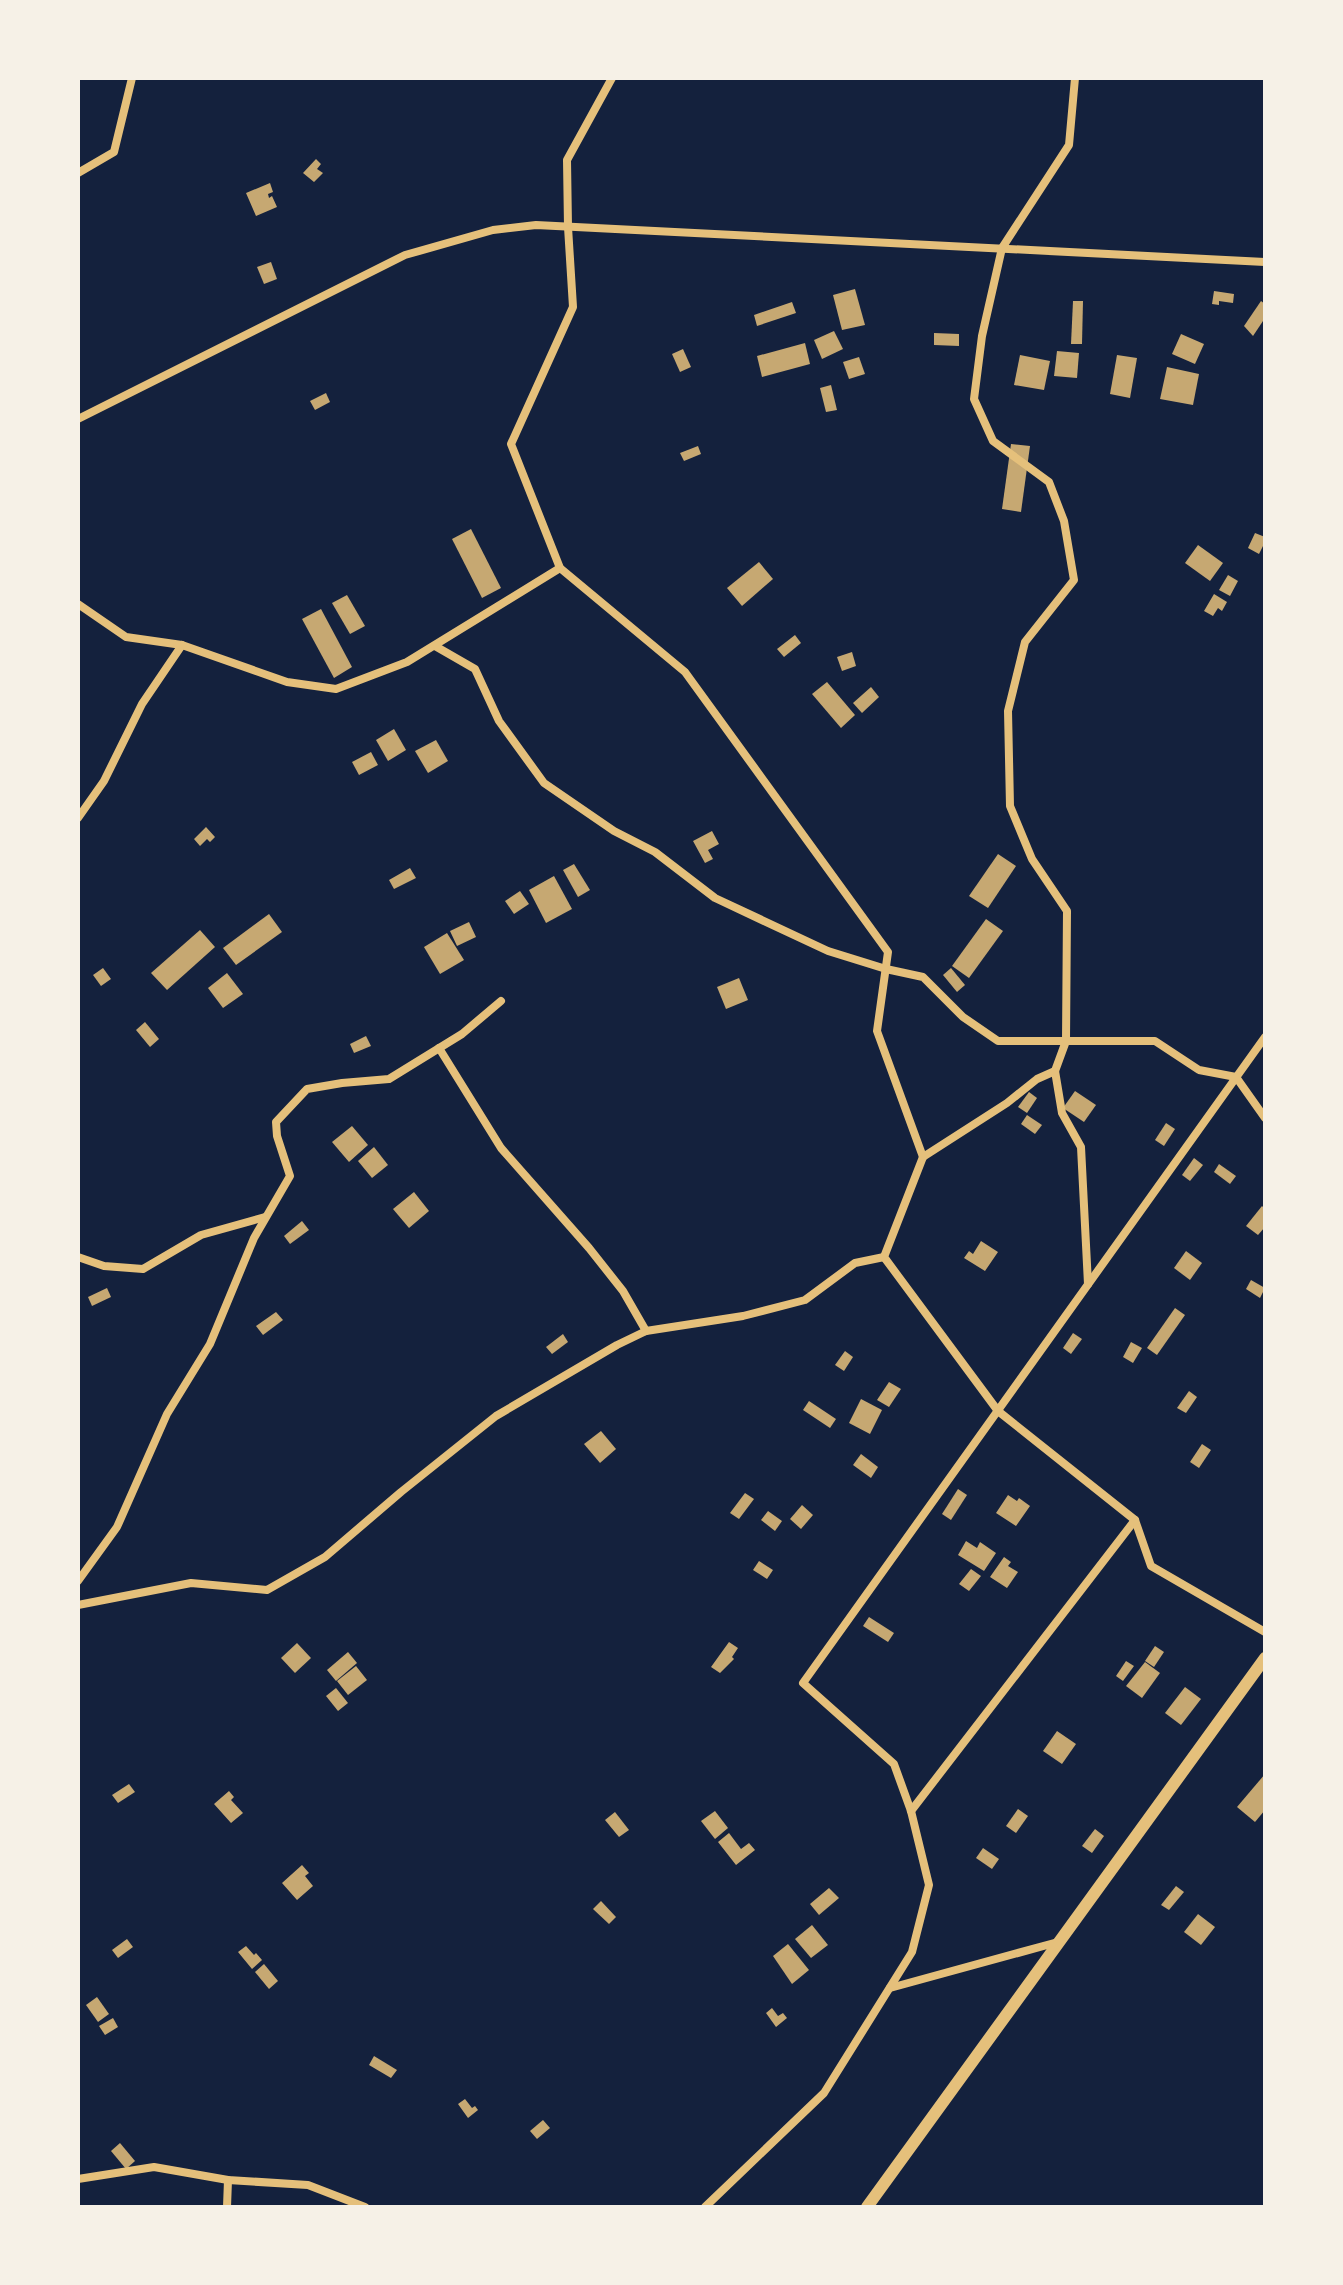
<svg xmlns="http://www.w3.org/2000/svg" width="1343" height="2285" font-family="Spectral,serif">
  <style>
    .building { fill: #c6a872 }
    .lines { fill: none; stroke-linecap: round; stroke-linejoin: round }
    .minor { stroke: #e5c07b; stroke-width: 8 }
    .tertiary { stroke: #e5c07b; stroke-width: 12 }
  </style>
  <rect width="100%" height="100%" fill="#14213d"/>
  <g class="building">
    <polygon points="316,159 321,164 317,169 323,173 314,182 303,173"/>
    <polygon points="270,183 273,192 268,194 269,198 272,196 277,207 256,216 246,193"/>
    <polygon points="271,262 277,279 264,284 257,267"/>
    <polygon points="855,289 865,325 842,330 833,295"/>
    <polygon points="1214,291 1234,294 1233,303 1219,301 1219,305 1212,304"/>
    <polygon points="1073,301 1083,301 1082,344 1071,344"/>
    <polygon points="1261,301 1265,304 1265,318 1253,336 1244,326"/>
    <polygon points="792,302 796,313 757,326 754,315"/>
    <polygon points="834,331 843,349 822,359 814,340"/>
    <polygon points="934,333 959,334 959,346 934,345"/>
    <polygon points="1181,334 1204,344 1195,364 1172,354"/>
    <polygon points="805,343 810,364 762,377 757,356"/>
    <polygon points="683,349 691,367 680,372 672,354"/>
    <polygon points="1057,351 1079,353 1077,378 1054,376"/>
    <polygon points="1020,355 1050,361 1044,390 1014,385"/>
    <polygon points="1117,355 1137,358 1130,398 1110,394"/>
    <polygon points="859,357 865,374 849,379 843,362"/>
    <polygon points="1167,367 1199,374 1193,405 1160,399"/>
    <polygon points="831,385 837,410 826,412 820,388"/>
    <polygon points="326,393 330,402 315,410 310,401"/>
    <polygon points="1011,444 1030,446 1021,512 1002,509"/>
    <polygon points="698,446 701,454 684,461 680,453"/>
    <polygon points="471,529 501,588 482,598 452,539"/>
    <polygon points="1255,533 1265,537 1265,542 1259,554 1248,548"/>
    <polygon points="1198,545 1223,563 1210,581 1185,563"/>
    <polygon points="759,562 773,579 742,606 727,588"/>
    <polygon points="1228,575 1238,581 1230,596 1219,590"/>
    <polygon points="1214,594 1227,602 1222,611 1218,608 1213,616 1204,611"/>
    <polygon points="347,595 365,626 350,634 332,603"/>
    <polygon points="321,609 352,667 334,678 302,619"/>
    <polygon points="795,635 801,643 784,657 777,649"/>
    <polygon points="852,652 856,666 842,671 837,657"/>
    <polygon points="827,682 855,715 841,728 812,694"/>
    <polygon points="871,687 879,697 862,713 853,703"/>
    <polygon points="394,729 406,750 388,761 376,740"/>
    <polygon points="436,740 448,761 428,773 415,751"/>
    <polygon points="371,752 378,765 359,775 352,762"/>
    <polygon points="206,827 215,837 210,842 207,839 200,846 194,839"/>
    <polygon points="712,831 719,844 708,850 713,859 705,863 693,841"/>
    <polygon points="998,854 1016,866 988,908 969,896"/>
    <polygon points="574,864 590,890 578,897 563,870"/>
    <polygon points="410,868 416,878 394,889 389,880"/>
    <polygon points="554,876 572,909 546,923 529,890"/>
    <polygon points="520,891 529,904 514,914 505,901"/>
    <polygon points="269,914 282,932 236,965 223,948"/>
    <polygon points="986,919 1003,931 969,978 952,966"/>
    <polygon points="469,922 476,937 457,946 450,931"/>
    <polygon points="200,930 215,947 167,990 151,973"/>
    <polygon points="447,933 464,960 440,974 424,947"/>
    <polygon points="103,968 111,979 101,986 93,975"/>
    <polygon points="951,968 965,985 957,992 943,975"/>
    <polygon points="227,973 243,994 223,1008 208,988"/>
    <polygon points="739,978 748,1000 726,1009 717,987"/>
    <polygon points="145,1022 159,1039 150,1047 136,1030"/>
    <polygon points="366,1036 371,1046 354,1053 350,1044"/>
    <polygon points="1075,1091 1096,1105 1084,1122 1063,1108"/>
    <polygon points="1029,1092 1037,1098 1027,1113 1018,1107"/>
    <polygon points="1027,1115 1042,1125 1035,1134 1021,1124"/>
    <polygon points="1166,1123 1175,1129 1164,1146 1155,1140"/>
    <polygon points="352,1126 368,1145 349,1162 332,1142"/>
    <polygon points="374,1147 388,1165 372,1178 358,1161"/>
    <polygon points="1194,1158 1203,1165 1190,1181 1182,1175"/>
    <polygon points="1219,1164 1236,1176 1230,1184 1214,1172"/>
    <polygon points="414,1192 429,1211 409,1228 393,1209"/>
    <polygon points="1262,1206 1265,1209 1265,1227 1258,1235 1246,1226"/>
    <polygon points="302,1221 309,1230 290,1244 284,1236"/>
    <polygon points="981,1241 998,1252 985,1271 964,1258 969,1251 973,1254"/>
    <polygon points="1186,1251 1202,1263 1190,1280 1174,1268"/>
    <polygon points="1251,1280 1265,1288 1260,1298 1246,1289"/>
    <polygon points="107,1288 111,1297 92,1306 88,1297"/>
    <polygon points="1175,1308 1185,1315 1157,1355 1147,1348"/>
    <polygon points="276,1312 283,1320 263,1335 256,1326"/>
    <polygon points="1073,1333 1082,1339 1071,1354 1063,1348"/>
    <polygon points="563,1334 568,1342 552,1354 546,1347"/>
    <polygon points="1131,1342 1142,1348 1133,1363 1123,1357"/>
    <polygon points="845,1351 853,1357 844,1371 835,1365"/>
    <polygon points="889,1382 901,1389 889,1407 877,1400"/>
    <polygon points="1189,1391 1197,1397 1186,1413 1177,1408"/>
    <polygon points="861,1399 882,1410 870,1434 849,1423"/>
    <polygon points="809,1401 836,1419 830,1428 803,1410"/>
    <polygon points="601,1431 616,1449 600,1463 584,1444"/>
    <polygon points="1202,1444 1211,1450 1199,1468 1190,1462"/>
    <polygon points="861,1454 878,1467 871,1478 853,1465"/>
    <polygon points="958,1489 967,1495 951,1520 942,1514"/>
    <polygon points="745,1493 754,1499 739,1519 730,1513"/>
    <polygon points="1008,1495 1017,1501 1019,1498 1030,1506 1016,1526 996,1513"/>
    <polygon points="802,1505 813,1515 801,1529 790,1519"/>
    <polygon points="768,1511 782,1521 775,1531 761,1520"/>
    <polygon points="966,1541 977,1548 980,1542 996,1553 984,1571 958,1555"/>
    <polygon points="1004,1557 1011,1562 1008,1566 1018,1572 1007,1588 990,1577"/>
    <polygon points="759,1561 773,1570 767,1579 753,1570"/>
    <polygon points="971,1569 981,1576 969,1591 959,1584"/>
    <polygon points="869,1617 894,1633 888,1642 863,1626"/>
    <polygon points="729,1642 738,1648 732,1657 734,1659 720,1673 711,1667"/>
    <polygon points="297,1643 311,1658 295,1673 281,1658"/>
    <polygon points="1155,1646 1164,1652 1154,1667 1145,1661"/>
    <polygon points="348,1652 357,1663 336,1681 327,1670"/>
    <polygon points="1126,1661 1134,1666 1123,1681 1116,1676"/>
    <polygon points="1145,1662 1160,1673 1142,1698 1126,1686"/>
    <polygon points="356,1666 367,1680 348,1695 337,1681"/>
    <polygon points="1185,1687 1201,1699 1181,1725 1165,1713"/>
    <polygon points="336,1688 348,1703 338,1711 326,1696"/>
    <polygon points="1057,1731 1076,1744 1062,1764 1043,1751"/>
    <polygon points="1265,1774 1265,1810 1255,1822 1237,1807"/>
    <polygon points="129,1784 135,1792 118,1803 112,1795"/>
    <polygon points="229,1791 234,1797 231,1800 243,1813 231,1823 214,1804"/>
    <polygon points="1018,1809 1028,1816 1016,1833 1006,1826"/>
    <polygon points="715,1811 728,1828 715,1839 701,1821"/>
    <polygon points="615,1812 629,1830 619,1837 605,1820"/>
    <polygon points="1095,1829 1104,1836 1092,1853 1082,1846"/>
    <polygon points="729,1833 741,1849 749,1843 755,1850 736,1865 718,1842"/>
    <polygon points="983,1848 999,1859 992,1869 976,1858"/>
    <polygon points="302,1865 309,1873 305,1876 313,1886 297,1900 282,1883"/>
    <polygon points="1176,1886 1184,1892 1169,1910 1161,1905"/>
    <polygon points="829,1888 839,1898 819,1915 810,1904"/>
    <polygon points="601,1901 616,1917 609,1924 593,1909"/>
    <polygon points="1198,1914 1215,1927 1201,1945 1184,1932"/>
    <polygon points="812,1925 828,1945 811,1958 795,1939"/>
    <polygon points="127,1939 133,1947 118,1958 112,1950"/>
    <polygon points="788,1944 809,1970 792,1984 773,1956"/>
    <polygon points="246,1946 254,1955 256,1953 262,1960 252,1969 238,1952"/>
    <polygon points="264,1964 278,1981 269,1989 255,1972"/>
    <polygon points="97,1997 109,2014 98,2022 86,2005"/>
    <polygon points="772,2008 778,2016 783,2013 787,2018 776,2027 766,2013"/>
    <polygon points="113,2018 118,2027 105,2035 99,2026"/>
    <polygon points="374,2056 397,2070 391,2078 369,2065"/>
    <polygon points="465,2099 472,2108 475,2106 478,2110 468,2118 458,2104"/>
    <polygon points="543,2120 550,2128 537,2139 530,2131"/>
    <polygon points="120,2143 135,2161 126,2169 111,2151"/>
  </g>
  <g class="lines">
    <g class="minor">
      <polyline points="612,78 567,160 568,227 573,307 511,444 560,568 685,672 888,952 877,1031 923,1157 884,1257 998,1411 1135,1520 1151,1566 1265,1632"/>
      <polyline points="1075,78 1069,145 1002,248 982,336 974,399 993,441 1049,482 1064,521 1074,580 1025,642 1008,711 1010,806 1032,859 1067,911 1066,1041 1055,1071 1062,1113 1081,1147 1088,1284"/>
      <polyline points="78,173 114,152 132,78"/>
      <polyline points="78,419 405,255 493,230 536,225 1265,262"/>
      <polyline points="78,604 126,637 182,645 287,682 336,689 407,662 560,568"/>
      <polyline points="435,646 475,669 499,721 544,783 614,831 655,852 715,898 828,951 886,969 923,977 963,1017 998,1041 1155,1041 1199,1070 1236,1077 1265,1118"/>
      <polyline points="78,818 104,781 142,704 182,645"/>
      <polyline points="439,1048 501,1148 589,1248 623,1291 646,1331"/>
      <polyline points="923,1157 1007,1103 1037,1079 1055,1071"/>
      <polyline points="78,1257 104,1266 143,1269 201,1235 265,1217"/>
      <polyline points="78,1581 117,1527 167,1414 210,1344 254,1238 290,1176 277,1136 276,1122 307,1089 342,1083 389,1079 462,1034 501,1001"/>
      <polyline points="78,1605 191,1583 267,1590 325,1557 401,1492 496,1416 617,1345 646,1331 743,1316 805,1300 855,1263 884,1257"/>
      <polyline points="911,1811 1135,1520"/>
      <polyline points="890,1988 1058,1942"/>
      <polyline points="78,2179 154,2167 228,2180 308,2185 365,2207"/>
      <polyline points="227,2207 228,2180"/>
      <polyline points="705,2207 824,2093 912,1952 929,1885 911,1811 894,1764 803,1683 1265,1037"/>
    </g>
    <polyline class="tertiary" points="867,2207 1265,1658"/>
  </g>
  <rect width="1343" height="2285" fill="none" stroke="#f6f1e7" stroke-width="160"/>
</svg>
